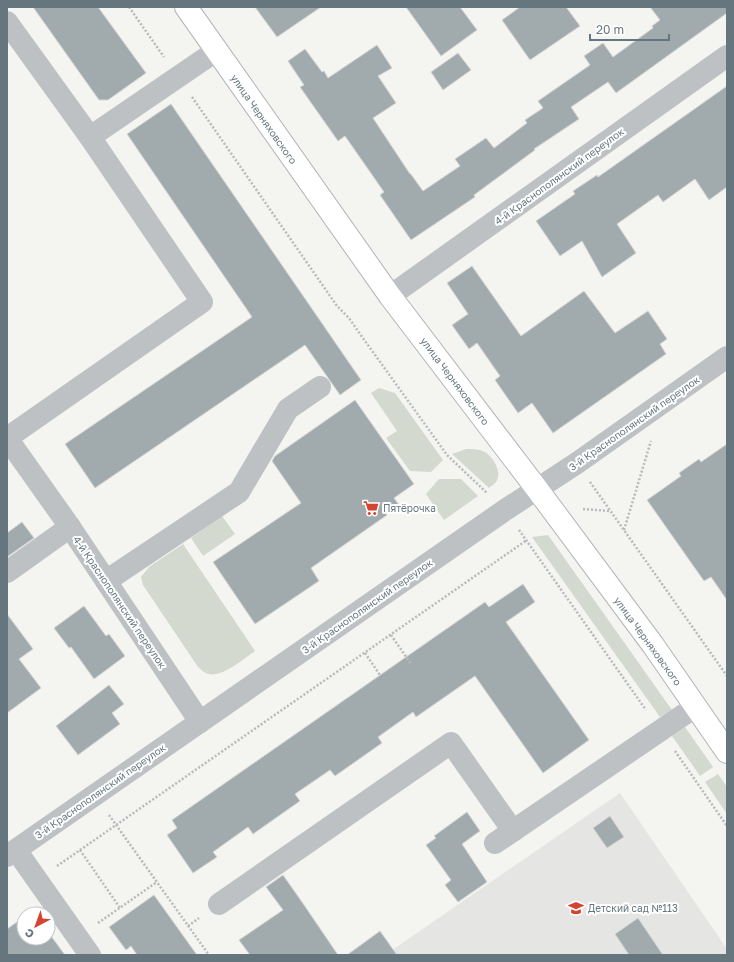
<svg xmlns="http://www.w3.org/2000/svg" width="734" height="962" font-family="'Golos Text',sans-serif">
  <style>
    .built { fill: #e5e5e4 }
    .green { fill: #d4d9d0 }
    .building { fill: #a1abae; stroke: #d5d5d3 }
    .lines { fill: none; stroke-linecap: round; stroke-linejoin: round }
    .major-casing { stroke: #b1b5b8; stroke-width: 24 }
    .path { stroke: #b7babc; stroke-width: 2.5; stroke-dasharray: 2 2; stroke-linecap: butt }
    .minor { stroke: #bdc1c4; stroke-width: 22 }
    .major { stroke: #fff; stroke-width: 22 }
    .labels { text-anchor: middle; stroke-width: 4; stroke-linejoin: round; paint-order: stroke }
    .street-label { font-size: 10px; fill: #65767f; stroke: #fff }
    .poi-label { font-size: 10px; fill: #65767f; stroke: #fff; text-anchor: start }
  </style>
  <rect width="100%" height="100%" fill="#f4f4f0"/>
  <polygon class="built" points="620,793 727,949 727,955 385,955"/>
  <g class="green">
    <polygon points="379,388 395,393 443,460 431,472 410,471 386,438 397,431 371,393"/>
    <path d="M466,449c6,0 13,0 19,3 8,5 18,21 11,30 -1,2 -5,4 -7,6l-37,-34z"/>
    <polygon points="439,479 461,479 478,496 444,520 426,494"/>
    <polygon points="222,516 235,534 203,556 191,538"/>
    <polygon points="548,535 672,710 660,717 532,537"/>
    <path d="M183,544l72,107c-12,8 -35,29 -49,22 -3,-1 -5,-4 -8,-6l-55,-82 -2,-8 8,-10z"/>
    <polygon points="685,727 713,767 700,776 672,736"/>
    <polygon points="718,774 727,787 727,814 705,782"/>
  </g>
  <g class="building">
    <polygon points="33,7 98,7 146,73 108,100 99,100"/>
    <polygon points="255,7 321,7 277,37"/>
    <polygon points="406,7 460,7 477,30 441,56"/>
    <polygon points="520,7 566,7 580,26 530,60 502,20"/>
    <polygon points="650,7 727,7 727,13 616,93 608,82 571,107 579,119 534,149 535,150 474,195 475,197 411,240 380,195 384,192 345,136 338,141 300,87 304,85 288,61 305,49 322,72 324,71 328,78 377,45 392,68 378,76 396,103 373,118 410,174 410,173 423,191 460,166 455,159 486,138 494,148 527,123 525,120 543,108 538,101 590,65 584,56 603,43 613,57 653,28 652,26 660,20"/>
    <polygon points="458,53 471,70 443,90 431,72"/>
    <polygon points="727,86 727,187 709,200 695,179 663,202 658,195 617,224 636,253 602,277 582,241 560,256 536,221 575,194 573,191 597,175 598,177"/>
    <polygon points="171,104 361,380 340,395 305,345 95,488 65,444 252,317 127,134"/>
    <polygon points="472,266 521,336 584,291 615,333 648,311 667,339 660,344 666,354 553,433 532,403 518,413 495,380 500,376 477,343 469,349 452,325 468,314 447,283"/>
    <polygon points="355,400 414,484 394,498 399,505 386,514 387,515 311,568 319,581 255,624 213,562 301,503 272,461 275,456"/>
    <polygon points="727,444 727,600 711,577 704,581 647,500 681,476 679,473 699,459 701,462"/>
    <polygon points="22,522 34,538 7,557 7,533"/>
    <polygon points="523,584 535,602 506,622 589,740 543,773 475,676 416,717 413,712 378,737 382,743 335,776 330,770 295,794 300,801 253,834 248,827 213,852 217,857 193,873 167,835 177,828 172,820 485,602 489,607"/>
    <polygon points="84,606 106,636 109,634 125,656 94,679 71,647 69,648 54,628"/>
    <polygon points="7,614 33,649 19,659 41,688 7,713"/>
    <polygon points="109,685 124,704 112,713 120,724 78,755 56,726"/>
    <polygon points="467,812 480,831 462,844 487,882 458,902 445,885 451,880 426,845 436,838 434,836"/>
    <polygon points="610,816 624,837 607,848 593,828"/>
    <polygon points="283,875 302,902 338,955 250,955 239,940 283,910 266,887"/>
    <polygon points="154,895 197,955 137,955 131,946 126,950 109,927"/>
    <polygon points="24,917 24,938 48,938 48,932 65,955 7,955 7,929"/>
    <polygon points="638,918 663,955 629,955 615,934"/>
    <polygon points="380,931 397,955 347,955"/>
  </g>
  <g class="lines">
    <defs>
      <polyline id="major" points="186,7 390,296 537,489 653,645 727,752"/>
    </defs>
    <use href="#major" class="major-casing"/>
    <g class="path">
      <polyline points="129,7 164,57"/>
      <polyline points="192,97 337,306 349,318 360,334 447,455 487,493"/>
      <polyline points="590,482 727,676"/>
      <polyline points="583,509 610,511"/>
      <polyline points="519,530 646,710"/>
      <polyline points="624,530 651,441"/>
      <polyline points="391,635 411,664"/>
      <polyline points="365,653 380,675"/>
      <polyline points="675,751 727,826"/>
      <polyline points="109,815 209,955"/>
      <polyline points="80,850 120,908"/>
      <polyline points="57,866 527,540"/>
      <polyline points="98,923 157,882"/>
      <polyline points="188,926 199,918"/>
    </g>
    <g class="minor">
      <polyline points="7,22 90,137 202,302 7,438"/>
      <polyline points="90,137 216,51"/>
      <polyline points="390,296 727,56"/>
      <polyline points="7,438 70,527"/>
      <polyline points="7,572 70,527 200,722"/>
      <polyline points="106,581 239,492 288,409 320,387"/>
      <polyline points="495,843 695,707"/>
      <polyline points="16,850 90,955"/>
      <polyline points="7,856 505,510 577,463 727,357"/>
      <polyline points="219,904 451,743 513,831"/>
    </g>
    <use href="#major" class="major"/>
  </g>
  <defs>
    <symbol id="supermarket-bare" viewBox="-9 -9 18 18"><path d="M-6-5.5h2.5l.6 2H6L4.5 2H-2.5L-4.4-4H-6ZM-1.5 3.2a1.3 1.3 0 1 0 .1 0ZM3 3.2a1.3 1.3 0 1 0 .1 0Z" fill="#d54430" stroke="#fff" stroke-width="2.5" paint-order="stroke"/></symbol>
    <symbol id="school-bare" viewBox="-9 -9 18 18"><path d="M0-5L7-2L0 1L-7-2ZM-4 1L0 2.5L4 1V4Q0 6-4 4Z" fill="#d54430" stroke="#fff" stroke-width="2.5" paint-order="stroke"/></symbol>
  </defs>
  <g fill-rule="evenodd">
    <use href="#supermarket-bare" x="360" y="497" width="22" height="22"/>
    <use href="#school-bare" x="565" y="897" width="22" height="22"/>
  </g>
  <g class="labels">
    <g class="street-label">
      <text transform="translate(264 119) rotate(55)" y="4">улица Черняховского</text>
      <text transform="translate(559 176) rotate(-36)" y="4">4-й Краснополянский переулок</text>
      <text transform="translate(455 381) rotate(53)" y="4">улица Черняховского</text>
      <text transform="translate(634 423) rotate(-35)" y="4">3-й Краснополянский переулок</text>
      <text transform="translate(120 602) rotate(56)" y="4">4-й Краснополянский переулок</text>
      <text transform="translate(367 606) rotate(-35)" y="4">3-й Краснополянский переулок</text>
      <text transform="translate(648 641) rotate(54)" y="4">улица Черняховского</text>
      <text transform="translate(100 791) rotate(-35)" y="4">3-й Краснополянский переулок</text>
    </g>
    <g class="poi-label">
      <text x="383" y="512">Пятёрочка</text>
      <text x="588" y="912">Детский сад №113</text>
    </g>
  </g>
  <rect width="734" height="962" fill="none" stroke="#65767f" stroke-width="16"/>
  <g transform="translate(36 926) rotate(221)"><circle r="19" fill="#ffffff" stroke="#c1c8cc"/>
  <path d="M0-3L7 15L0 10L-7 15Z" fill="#d54430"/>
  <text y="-6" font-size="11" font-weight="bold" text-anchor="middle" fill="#65767f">С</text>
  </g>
  <path d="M590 34v6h79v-6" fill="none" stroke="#65767f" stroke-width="2"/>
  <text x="596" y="34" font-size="12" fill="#65767f" stroke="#ffffff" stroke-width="3" paint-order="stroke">20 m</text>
</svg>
